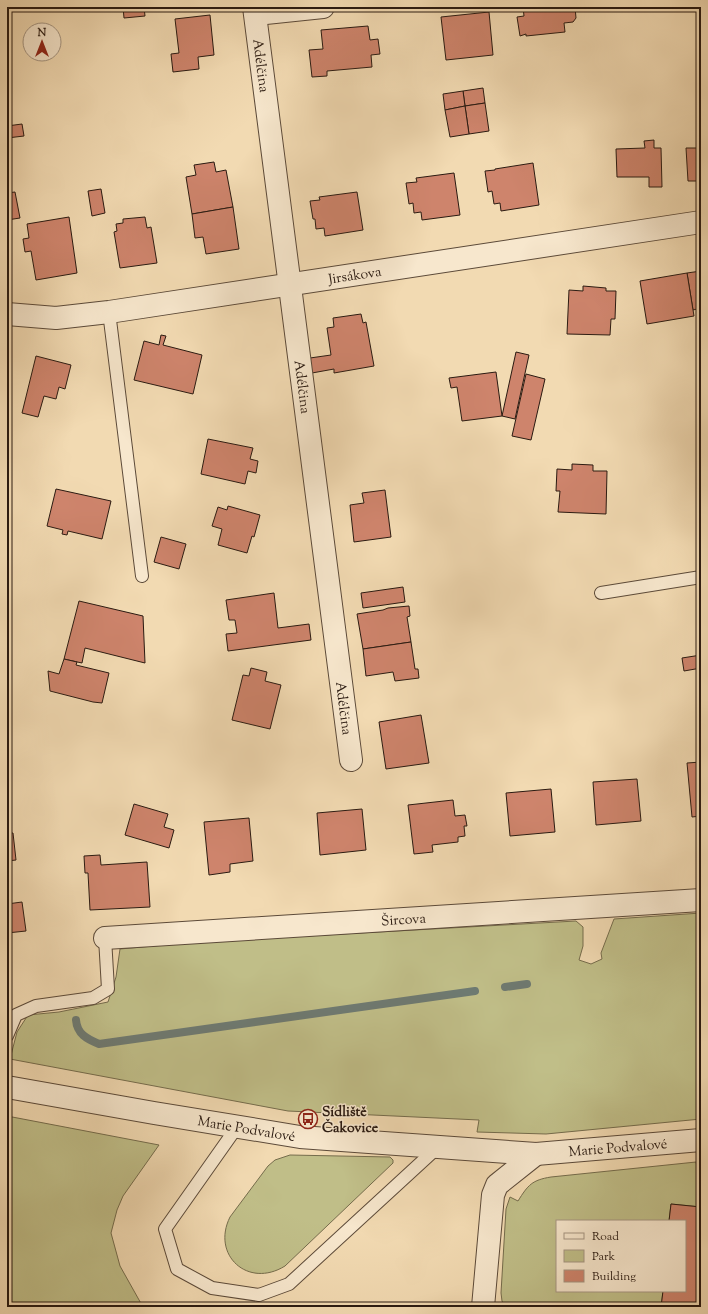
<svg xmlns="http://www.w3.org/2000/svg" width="708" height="1314" font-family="'Sorts Mill Goudy',serif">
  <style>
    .green { fill: #c0be88; stroke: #756c4c }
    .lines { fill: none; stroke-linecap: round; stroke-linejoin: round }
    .stream { stroke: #6e7a72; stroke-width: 8 }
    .building { fill: #ce846c; stroke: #2a1a11 }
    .service-casing { stroke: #5c4a39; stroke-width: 14 }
    .minor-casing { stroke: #5c4a39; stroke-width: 24 }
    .service { stroke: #f7e7cd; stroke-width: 12 }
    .minor { stroke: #f7e7cd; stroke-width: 22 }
    .labels { text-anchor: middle; stroke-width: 3; stroke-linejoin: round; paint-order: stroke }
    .street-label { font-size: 14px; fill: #2a1a11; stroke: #f7e7cd }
    .poi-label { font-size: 14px; font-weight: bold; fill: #2a1a11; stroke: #f7e7cd; text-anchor: start }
  </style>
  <rect width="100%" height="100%" fill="#f2dab2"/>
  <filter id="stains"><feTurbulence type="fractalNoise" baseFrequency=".005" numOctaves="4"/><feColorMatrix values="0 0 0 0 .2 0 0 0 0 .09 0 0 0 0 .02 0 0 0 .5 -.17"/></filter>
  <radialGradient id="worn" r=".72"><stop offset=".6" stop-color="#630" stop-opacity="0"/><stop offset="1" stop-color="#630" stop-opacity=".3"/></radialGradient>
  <g class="green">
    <polygon points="701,913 701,1119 546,1134 477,1132 479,1120 288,1111 10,1059 17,1032 28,1015 59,1012 108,1002 116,977 120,949 198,942 576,921 583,927 583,946 579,960 591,964 602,959 601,953 614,919"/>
    <polygon points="7,1116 159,1145 123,1196 117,1210 111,1233 120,1266 143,1307 109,1307 16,1303 7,1304"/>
    <path d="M290,1155l100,2 3,3v3l-108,103c-37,23 -74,-11 -55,-49l38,-51 7,-6z"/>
    <path d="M696,1162l1,5 4,1v39l-30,-3 -2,17h-112v70h106l-2,16h-156l-3,-6 -1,-8 5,-84 4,-12 8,4c10,-16 14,-21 33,-24z"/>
  </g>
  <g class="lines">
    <g class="stream">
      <polyline points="505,987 527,984"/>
      <path d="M76,1020c1,14 11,19 23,24l376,-53"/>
    </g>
  </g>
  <g class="building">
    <polygon points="123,7 144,7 145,16 124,18"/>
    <polygon points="523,7 575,7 576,18 573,22 564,23 565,32 526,36 526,34 520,36 517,17 524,16"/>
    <polygon points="489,12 493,55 446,60 441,17"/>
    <polygon points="210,15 214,55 198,57 199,69 173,72 171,54 179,53 175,19"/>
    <polygon points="368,26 370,40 378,39 380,54 371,55 372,67 327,71 327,76 312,77 309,50 323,49 321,30"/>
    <polygon points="483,88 485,103 465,106 463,91"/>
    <polygon points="463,91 465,106 445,110 443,94"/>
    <polygon points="485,103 489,131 469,134 465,106"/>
    <polygon points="465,106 469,134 450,137 445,110"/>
    <polygon points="22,124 24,136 7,138 7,126"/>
    <polygon points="654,140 654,148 661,148 662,187 649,187 649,177 617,177 616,149 645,148 644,141"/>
    <polygon points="686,148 701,148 701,176 698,176 698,181 688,181"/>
    <polygon points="214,162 216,172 226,170 233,207 192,214 186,177 196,175 194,165"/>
    <polygon points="533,163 539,205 501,211 500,203 494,204 492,191 488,192 485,171 495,170 495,169"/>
    <polygon points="454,173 460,215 422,220 421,212 414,213 413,203 409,204 406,183 417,182 416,178"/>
    <polygon points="101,189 105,213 92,216 88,191"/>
    <polygon points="15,192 20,218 7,220 7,193"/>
    <polygon points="357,192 363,230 325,236 324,228 316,229 315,219 313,219 310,201 320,200 319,197"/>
    <polygon points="233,207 239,249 206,254 203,237 195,238 192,214"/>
    <polygon points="69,217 77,273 36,280 31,251 25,252 23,239 29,238 27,224"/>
    <polygon points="145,217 147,228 151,227 157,263 120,268 114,232 117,231 116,224 123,223 123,219"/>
    <polygon points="701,271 701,308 693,310 687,273"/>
    <polygon points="687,273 694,316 647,324 640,281"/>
    <polygon points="583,286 606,288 606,291 616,291 615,319 611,319 610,335 567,334 569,290 583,291"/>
    <polygon points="361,314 363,323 366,322 374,366 334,373 334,369 312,373 310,358 331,355 327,328 334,327 333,318"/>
    <polygon points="161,335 166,336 163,345 202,355 193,394 134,380 144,341 159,345"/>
    <polygon points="516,352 529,355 515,419 502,416"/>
    <polygon points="36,356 71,365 65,389 59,387 56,399 44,396 38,417 22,413"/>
    <polygon points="496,372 502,416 462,421 457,387 451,388 449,378"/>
    <polygon points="526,374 545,379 531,440 512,436"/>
    <polygon points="208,439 253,448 250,459 258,461 256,473 248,471 245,484 201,474"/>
    <polygon points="572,464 593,465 593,471 607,471 606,514 558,512 560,491 556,491 557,469 572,470"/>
    <polygon points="56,489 111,501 102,539 68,531 67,535 62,534 63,530 47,526"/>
    <polygon points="385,490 391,537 354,542 350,505 364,503 362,493"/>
    <polygon points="228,506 260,515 254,537 252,536 247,553 218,545 222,529 212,526 218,507 227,510"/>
    <polygon points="161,537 186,544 179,569 154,562"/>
    <polygon points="403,587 405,602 363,608 361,593"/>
    <polygon points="274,593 278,628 309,624 311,640 228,651 226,634 237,633 235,620 229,620 226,600"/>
    <polygon points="79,601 143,616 145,663 85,648 82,663 64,659"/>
    <polygon points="409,606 410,616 407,617 411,642 363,649 357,614 383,610 388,608"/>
    <polygon points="411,642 415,669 418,669 419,678 395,681 393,672 366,676 363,649"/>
    <polygon points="701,655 701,668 684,671 682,658"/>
    <polygon points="64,659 77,662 76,665 109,673 102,703 93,702 50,691 48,671 59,674"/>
    <polygon points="251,668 267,672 265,681 281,685 270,729 232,720 243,675 249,676"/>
    <polygon points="421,715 429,763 386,769 379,722"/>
    <polygon points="701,762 701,816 692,817 687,763"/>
    <polygon points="637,779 641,821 596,825 593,782"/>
    <polygon points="551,789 555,832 510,836 506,793"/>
    <polygon points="453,800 455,816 465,815 467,826 464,826 465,836 458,837 458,842 432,845 433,852 414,854 408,805"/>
    <polygon points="134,804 168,814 164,827 174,830 169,848 125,835"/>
    <polygon points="362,809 366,850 320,855 317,813"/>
    <polygon points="249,818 253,861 230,864 230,872 209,875 204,822"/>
    <polygon points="7,833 13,833 16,860 7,861"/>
    <polygon points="100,855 101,865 147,862 150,907 90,910 88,873 85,873 84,856"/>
    <polygon points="22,902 26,931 7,933 7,904"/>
    <polygon points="671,1204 701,1207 701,1307 661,1307 663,1291 685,1291 685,1221 669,1221"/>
  </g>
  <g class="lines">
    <defs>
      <g id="service">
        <polyline points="109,312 142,576"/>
        <polyline points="601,593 701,577"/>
        <polyline points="7,1036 16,1015 36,1006 93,998 108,989 105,938"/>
        <polyline points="237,1127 165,1229 177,1269 212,1288 259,1295 289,1284 438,1147"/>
      </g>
      <g id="minor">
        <path id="s1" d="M254,7l97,753"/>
        <polyline points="256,14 323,7"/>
        <path id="s2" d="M7,314l49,4 53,-6 592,-90"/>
        <path id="s3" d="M105,938l596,-38"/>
        <path id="s4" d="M7,1087l147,26 146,24 236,17 165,-14"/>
        <polyline points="483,1307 493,1195 497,1185 536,1154"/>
      </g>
    </defs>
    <use href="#service" class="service-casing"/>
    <use href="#minor" class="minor-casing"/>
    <use href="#service" class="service"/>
    <use href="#minor" class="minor"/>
  </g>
  <defs>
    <symbol id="bus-ring" viewBox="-11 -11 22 22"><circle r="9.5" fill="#f7e7cd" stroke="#8f2418" stroke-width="1.5"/><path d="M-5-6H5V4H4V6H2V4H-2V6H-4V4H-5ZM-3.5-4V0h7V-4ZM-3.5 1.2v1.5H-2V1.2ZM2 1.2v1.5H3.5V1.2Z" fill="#8f2418"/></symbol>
  </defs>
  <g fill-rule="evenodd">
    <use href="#bus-ring" x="297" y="1108" width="22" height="22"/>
  </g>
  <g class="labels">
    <g class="street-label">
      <text dy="5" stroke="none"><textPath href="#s1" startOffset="59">Adélčina</textPath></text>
      <text dy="5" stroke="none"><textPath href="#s2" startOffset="351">Jirsákova</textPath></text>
      <text dy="5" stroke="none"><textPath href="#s1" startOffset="383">Adélčina</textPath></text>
      <text dy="5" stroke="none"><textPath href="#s1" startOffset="707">Adélčina</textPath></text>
      <text dy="5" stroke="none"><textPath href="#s3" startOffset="299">Šircova</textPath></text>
      <text dy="5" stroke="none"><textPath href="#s4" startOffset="243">Marie Podvalové</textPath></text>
      <text dy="5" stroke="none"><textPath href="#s4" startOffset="616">Marie Podvalové</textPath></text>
    </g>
    <g class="poi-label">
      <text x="322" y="1116">Sídliště<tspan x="322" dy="16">Čakovice</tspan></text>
    </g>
  </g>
  <rect width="708" height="1314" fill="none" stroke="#f2dab2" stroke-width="24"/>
  <rect x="8" y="8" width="692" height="1298" fill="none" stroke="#2a1a11" stroke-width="2"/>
  <rect x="12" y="12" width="684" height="1290" fill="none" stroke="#2a1a11"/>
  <rect x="556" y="1220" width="130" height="72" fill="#f7e7cd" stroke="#a59582"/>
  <rect x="564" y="1233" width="20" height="6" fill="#f7e7cd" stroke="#a59582"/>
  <text x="592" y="1240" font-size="12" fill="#2a1a11">Road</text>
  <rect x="564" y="1250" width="20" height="12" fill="#c0be88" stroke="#a59582"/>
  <text x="592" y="1260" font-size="12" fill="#2a1a11">Park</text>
  <rect x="564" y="1270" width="20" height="12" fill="#ce846c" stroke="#a59582"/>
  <text x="592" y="1280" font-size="12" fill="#2a1a11">Building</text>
  <g transform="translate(42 42)"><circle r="19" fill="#f7e7cd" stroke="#a59582"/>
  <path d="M0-3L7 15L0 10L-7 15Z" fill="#8f2418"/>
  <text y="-6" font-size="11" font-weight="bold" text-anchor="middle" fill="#2a1a11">N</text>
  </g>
  <rect width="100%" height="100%" filter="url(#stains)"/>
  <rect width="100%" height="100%" fill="url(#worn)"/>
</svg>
